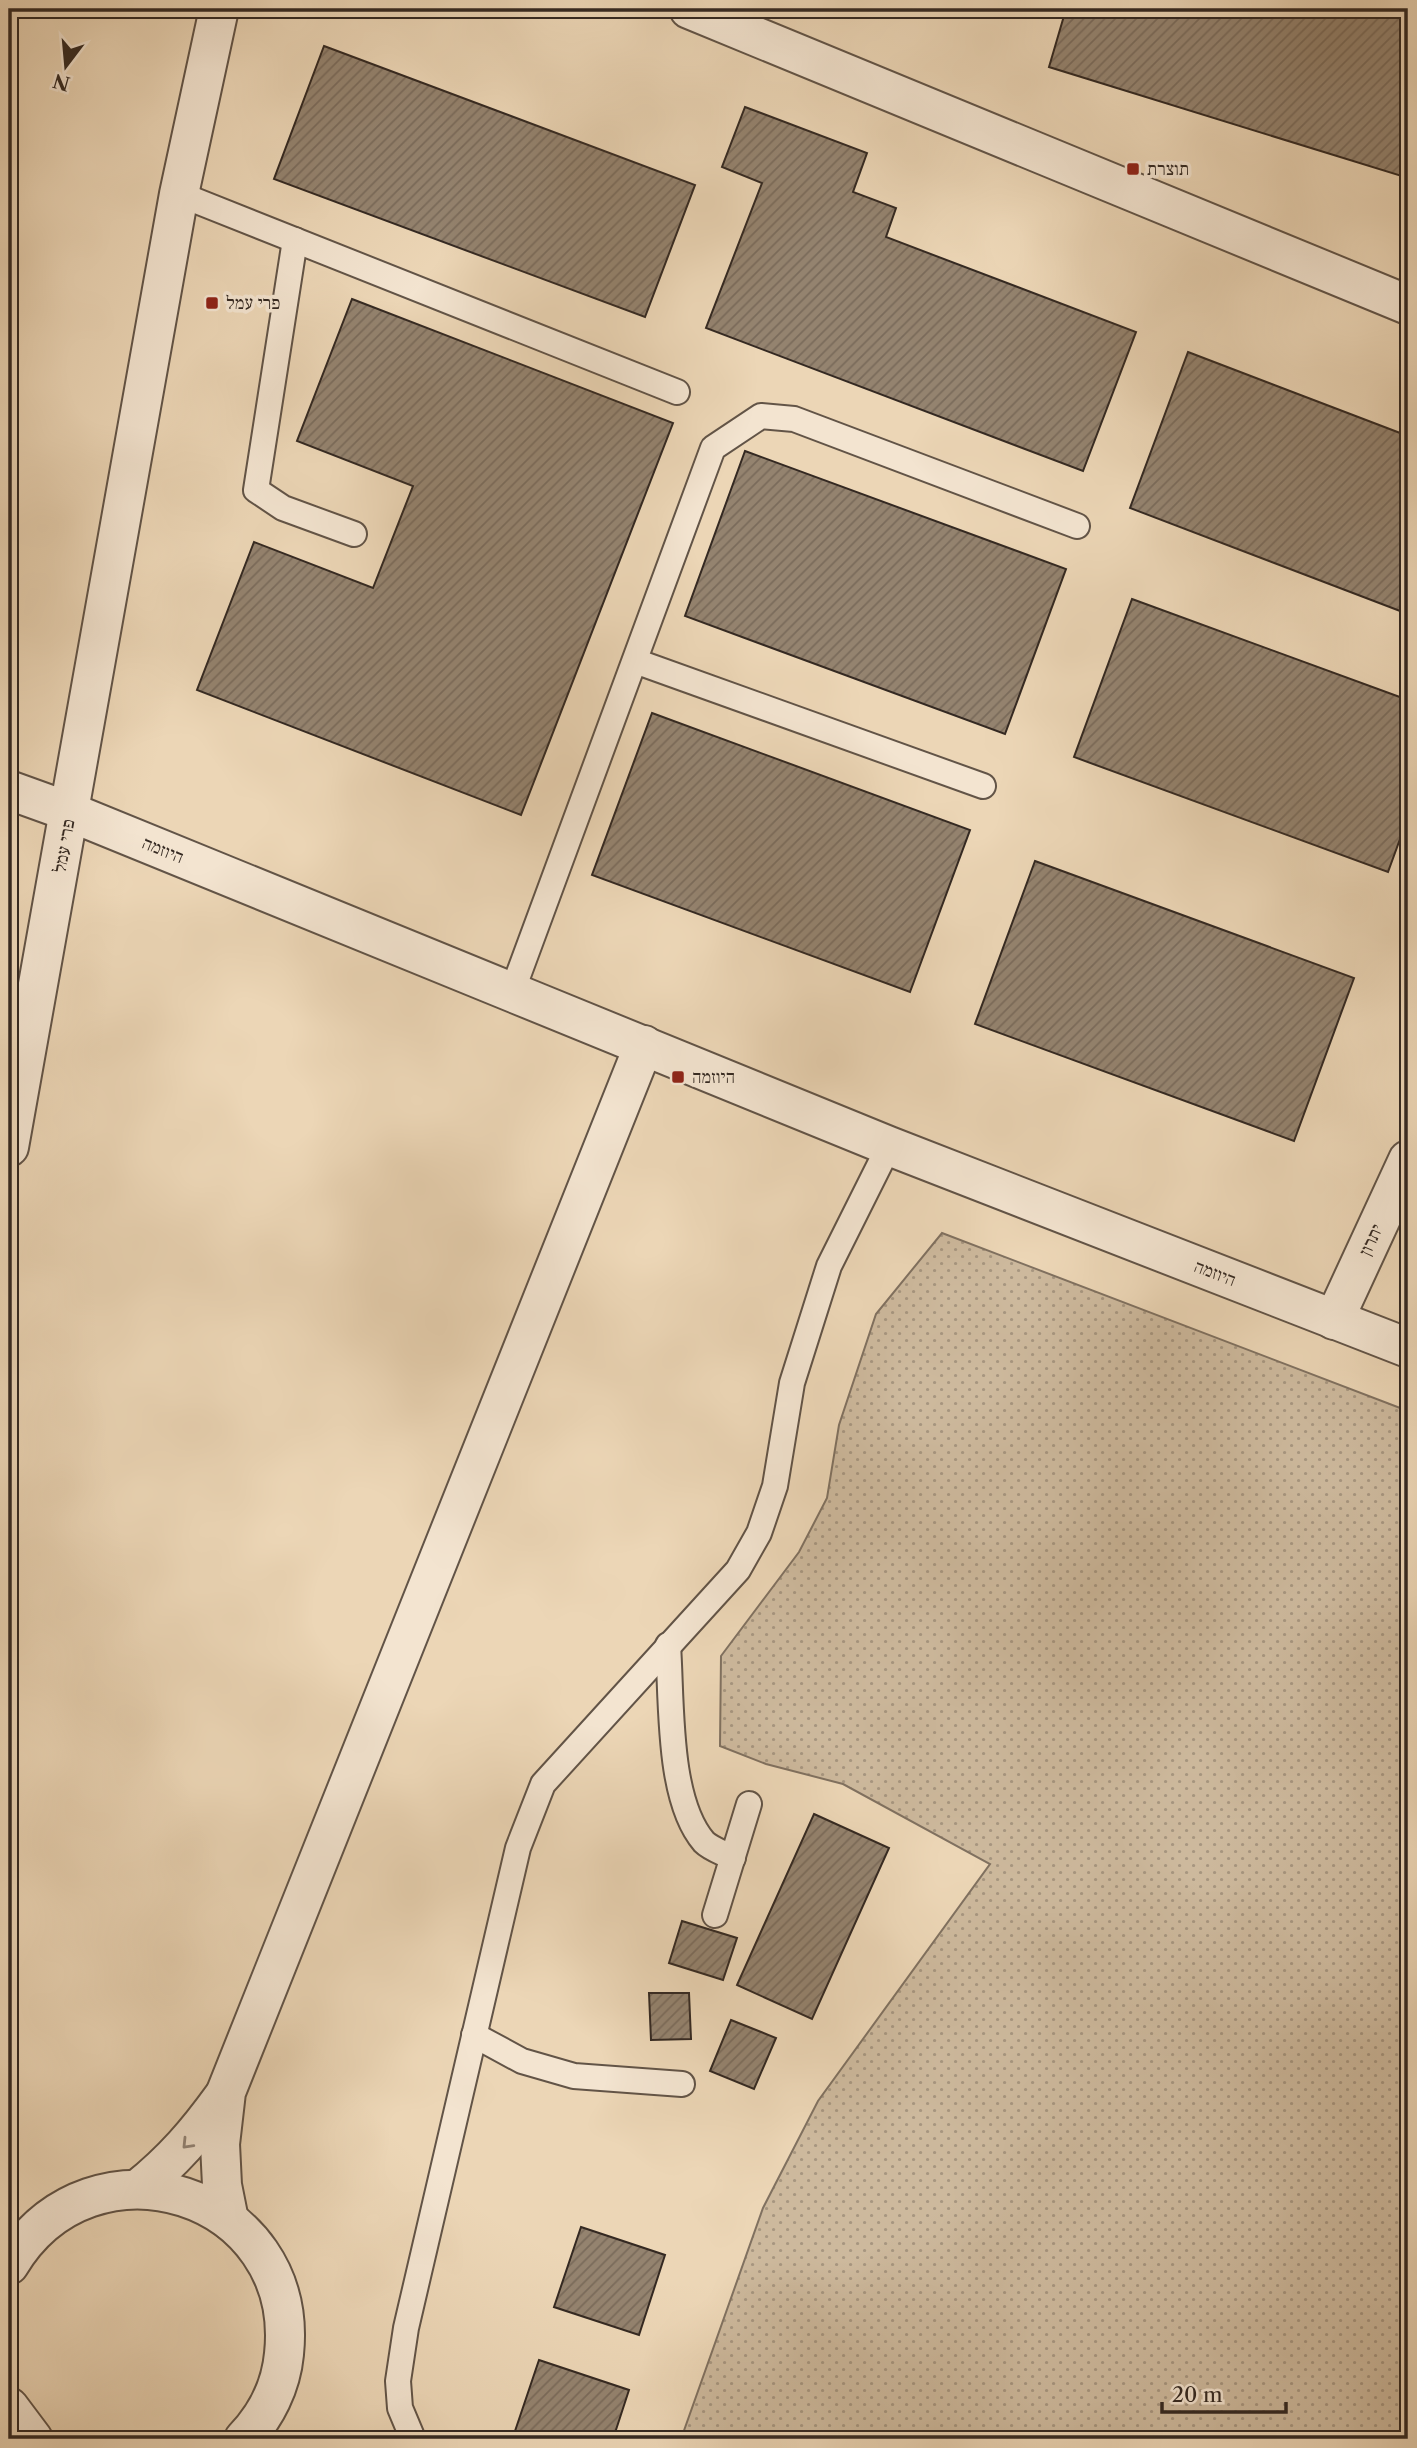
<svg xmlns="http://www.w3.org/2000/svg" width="1417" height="2448" font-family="'Libre Caslon Text','Frank Ruhl Libre',serif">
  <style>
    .grass { fill: url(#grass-dots); stroke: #807160; stroke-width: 2 }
    .building { fill: url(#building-hatch); stroke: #342922; stroke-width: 2 }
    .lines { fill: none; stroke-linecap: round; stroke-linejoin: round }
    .lane-casing { stroke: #625447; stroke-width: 28 }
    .street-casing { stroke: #625447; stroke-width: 42 }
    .lane { stroke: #f3e4d0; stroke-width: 24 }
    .street { stroke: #f3e4d0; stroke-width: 38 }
    .oneway { stroke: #948679 }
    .poi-dot { fill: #8f2418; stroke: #f3e4d0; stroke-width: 2.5 }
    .labels { text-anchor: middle; stroke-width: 7; stroke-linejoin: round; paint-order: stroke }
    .poi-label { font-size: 18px; fill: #342922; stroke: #f3e4d0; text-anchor: start }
    .street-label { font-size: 18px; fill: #342922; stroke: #f3e4d0 }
  </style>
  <defs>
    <pattern id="grass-dots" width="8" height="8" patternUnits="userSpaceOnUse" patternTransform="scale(1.75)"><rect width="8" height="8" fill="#cdb99d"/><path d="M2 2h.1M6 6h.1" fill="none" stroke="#a79680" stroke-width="1.8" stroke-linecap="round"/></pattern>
    <pattern id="building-hatch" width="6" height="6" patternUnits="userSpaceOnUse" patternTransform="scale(1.75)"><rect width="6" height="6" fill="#94836f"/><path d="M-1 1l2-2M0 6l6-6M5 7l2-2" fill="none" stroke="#7a6b5b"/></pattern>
  </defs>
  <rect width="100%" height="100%" fill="#ecd6b6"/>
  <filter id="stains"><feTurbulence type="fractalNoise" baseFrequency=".00286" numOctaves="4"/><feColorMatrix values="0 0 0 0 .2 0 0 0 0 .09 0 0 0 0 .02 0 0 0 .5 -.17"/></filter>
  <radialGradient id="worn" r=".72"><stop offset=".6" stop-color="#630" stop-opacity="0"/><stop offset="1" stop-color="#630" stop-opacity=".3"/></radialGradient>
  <polygon class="grass" points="942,1233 1408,1411 1408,2439 681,2439 763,2208 818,2101 990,1864 843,1784 766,1764 720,1746 721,1656 799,1552 827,1498 839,1425 876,1314"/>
  <g class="building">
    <polygon points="1066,9 1408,9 1408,178 1049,67"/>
    <polygon points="324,46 695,185 645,317 274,179"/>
    <polygon points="745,107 867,153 853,192 896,208 886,237 1136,332 1083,471 706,328 762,183 722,167"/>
    <polygon points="352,299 673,423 521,815 197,690 254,542 373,588 413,486 297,441"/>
    <polygon points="1188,352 1408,436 1408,614 1130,508"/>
    <polygon points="745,451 1066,569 1005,734 685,616"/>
    <polygon points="1132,599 1408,700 1408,817 1388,872 1074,757"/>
    <polygon points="652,713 970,830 910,992 592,875"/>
    <polygon points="1035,861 1354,978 1294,1141 975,1024"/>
    <polygon points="814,1814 889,1848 812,2019 737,1985"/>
    <polygon points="682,1921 737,1938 723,1980 669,1963"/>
    <polygon points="649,1993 689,1993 691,2039 651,2040"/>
    <polygon points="731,2020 776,2038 754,2089 710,2071"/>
    <polygon points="581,2227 665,2255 639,2335 554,2307"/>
    <polygon points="539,2360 629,2390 613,2439 521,2439 513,2437"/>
  </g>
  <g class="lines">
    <defs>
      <g id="lane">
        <polyline points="179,194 677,392"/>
        <polyline points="295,240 256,490 283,508 354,534"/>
        <polyline points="635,661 983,786"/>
        <polyline points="512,992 713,448 761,416 794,419 1077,526"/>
        <path d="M668,1645c4,56 -1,154 36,197 7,7 20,11 29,16"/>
        <polyline points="715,1915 749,1804"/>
        <polyline points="474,2035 522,2061 574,2076 682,2084"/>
        <polyline points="413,2439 400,2408 398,2381 406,2328 518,1848 543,1784 738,1570 759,1533 775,1486 792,1383 829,1266 889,1146"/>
      </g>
      <g id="street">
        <polyline points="689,9 1408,305"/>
        <polyline points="9,790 70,812 889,1146 1408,1348"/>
        <polyline points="9,1147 179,194 219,9"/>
        <polyline points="1334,1320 1408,1160"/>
        <path d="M138,2189c35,-28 59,-56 85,-92"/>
        <polyline points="229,2220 222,2185 220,2144 226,2092 644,1045"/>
        <path d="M9,2265c83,-139 292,-72 275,89 -3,32 -18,62 -40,85"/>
        <polyline points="9,2407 33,2439"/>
      </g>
    </defs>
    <use href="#lane" class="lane-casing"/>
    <use href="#street" class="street-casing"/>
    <use href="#lane" class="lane"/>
    <use href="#street" class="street"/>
  </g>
  <defs><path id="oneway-chevron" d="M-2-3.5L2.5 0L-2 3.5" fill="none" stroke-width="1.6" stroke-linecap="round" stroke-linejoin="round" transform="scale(1.75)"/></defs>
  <use class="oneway" href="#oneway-chevron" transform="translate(187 2144) rotate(134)"/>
  <g class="poi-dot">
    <rect x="1126" y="162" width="14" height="14" rx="3.5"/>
    <rect x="205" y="296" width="14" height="14" rx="3.5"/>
    <rect x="671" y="1070" width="14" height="14" rx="3.5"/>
  </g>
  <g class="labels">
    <g class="poi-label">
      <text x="1147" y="175">תוצרת</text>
      <text x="226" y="309">פרי עמל</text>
      <text x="692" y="1083">היוזמה</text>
    </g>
    <g class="street-label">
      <text transform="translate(64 846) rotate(-80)" y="6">פרי עמל</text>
      <text transform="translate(163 850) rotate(22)" y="6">היוזמה</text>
      <text transform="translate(1371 1240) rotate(-65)" y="6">יתרון</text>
      <text transform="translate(1215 1273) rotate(21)" y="6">היוזמה</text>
    </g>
  </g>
  <rect width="1417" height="2448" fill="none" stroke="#ecd6b6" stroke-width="35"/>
  <rect x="10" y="10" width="1396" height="2427" fill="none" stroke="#342922" stroke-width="3.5"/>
  <rect x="18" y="18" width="1382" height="2413" fill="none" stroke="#342922" stroke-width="2"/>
  <g transform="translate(66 66) rotate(196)" stroke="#f3e4d0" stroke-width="5" paint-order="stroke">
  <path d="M0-5L12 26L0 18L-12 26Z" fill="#342922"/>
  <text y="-10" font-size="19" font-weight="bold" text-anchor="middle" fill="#342922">N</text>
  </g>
  <path d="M1162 2402v10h124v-10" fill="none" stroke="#342922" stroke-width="3.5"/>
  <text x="1172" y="2402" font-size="21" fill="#342922" stroke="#f3e4d0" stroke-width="5" paint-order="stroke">20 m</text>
  <rect width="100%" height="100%" filter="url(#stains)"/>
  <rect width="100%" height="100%" fill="url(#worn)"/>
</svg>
